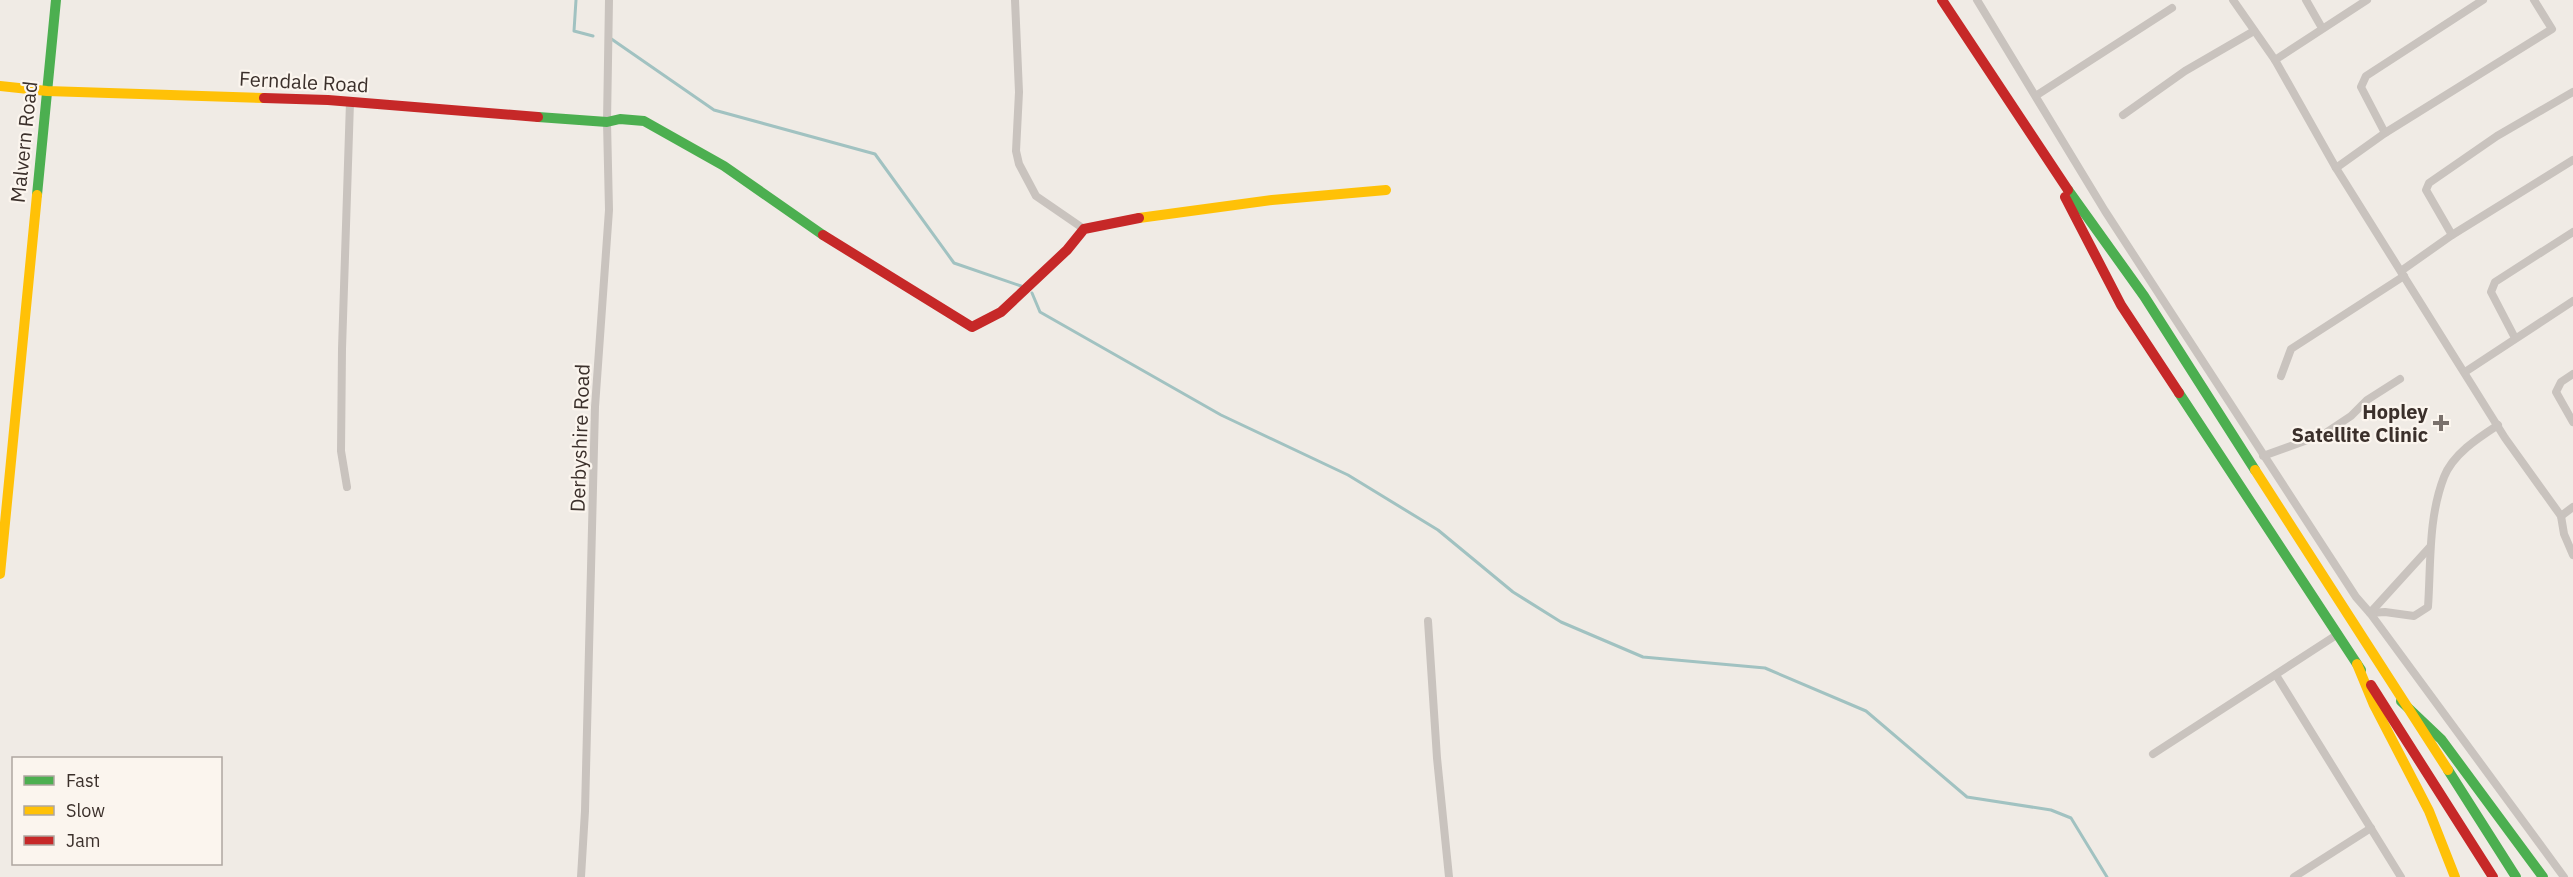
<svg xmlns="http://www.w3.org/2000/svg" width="2573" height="877" font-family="'IBM Plex Sans',sans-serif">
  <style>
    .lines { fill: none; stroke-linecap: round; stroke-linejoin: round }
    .stream { stroke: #a1c2c1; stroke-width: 3 }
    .street { stroke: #c9c3be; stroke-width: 8 }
    .fast { stroke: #4caf50; stroke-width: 10 }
    .slow { stroke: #ffc107; stroke-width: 10 }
    .jam { stroke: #c62828; stroke-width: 10 }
    .poi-dot { fill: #7a716c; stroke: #fbf5ee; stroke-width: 2 }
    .labels { text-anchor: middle; stroke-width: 4.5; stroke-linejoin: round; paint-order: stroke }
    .street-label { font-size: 20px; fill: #3b302b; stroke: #fbf5ee }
    .poi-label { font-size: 20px; font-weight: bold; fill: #3b302b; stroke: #fbf5ee; text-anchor: end }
  </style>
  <rect width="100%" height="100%" fill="#f0ebe5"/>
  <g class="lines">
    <g class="stream">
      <polyline points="576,0 574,31 593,36"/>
      <polyline points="610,38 714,110 875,154 954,263 1021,286"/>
      <polyline points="1032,293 1040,312 1221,415 1348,475 1438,530 1513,592 1561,622 1643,657 1765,668 1866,711 1967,797 2051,810 2071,818 2107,877"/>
    </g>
    <g class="street">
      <polyline points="1015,0 1019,92 1016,151 1019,164 1036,196 1084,229"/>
      <path d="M1977,0l128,211 251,386 14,16 15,-1 29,4 14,-9c3,-43 0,-89 16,-130 9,-23 34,-39 54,-52"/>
      <polyline points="2233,0 2275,60 2336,168 2505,438 2561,516 2564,534 2573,555"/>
      <polyline points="2306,0 2322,28"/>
      <polyline points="2275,60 2367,0"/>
      <polyline points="2037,95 2172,8"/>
      <polyline points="2123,115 2185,71 2254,31"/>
      <polyline points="2385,133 2361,87 2366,76 2483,0"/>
      <polyline points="2336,168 2385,133 2552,29 2534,0"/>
      <polyline points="2452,235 2426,190 2429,183 2497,136 2573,92"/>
      <polyline points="2401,271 2452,235 2573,160"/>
      <polyline points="2515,338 2491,292 2495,282 2573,232"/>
      <polyline points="2465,372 2573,301"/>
      <polyline points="2573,374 2561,382 2556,392 2573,422"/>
      <polyline points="2281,376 2291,349 2404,276"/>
      <polyline points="2263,456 2324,434 2351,416 2367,400 2400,379"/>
      <polyline points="347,487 341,451 342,349 350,102"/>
      <polyline points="2561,516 2573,507"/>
      <polyline points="2430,547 2370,613 2564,877"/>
      <polyline points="1428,621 1437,758 1449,877"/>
      <polyline points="2276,675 2401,877"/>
      <polyline points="2153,754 2338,634"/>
      <polyline points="581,877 585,811 595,407 609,210 607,122 609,0"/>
      <polyline points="2294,877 2371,828"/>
    </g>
    <g class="fast">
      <polyline points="538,117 607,122 620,119 644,121 724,166 823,235"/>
      <polyline points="2068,190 2144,296 2255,470"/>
      <polyline points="37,195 56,0"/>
      <polyline points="2179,393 2361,670"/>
      <polyline points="2401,701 2441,739 2543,877"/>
      <polyline points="2448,770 2516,877"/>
    </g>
    <g class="slow">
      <polyline points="0,86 47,91 264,98"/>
      <polyline points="1139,218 1272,200 1386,190"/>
      <polyline points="2255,470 2448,770"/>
      <polyline points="0,574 37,195"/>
      <polyline points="2357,664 2374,705 2429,811 2455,877"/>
    </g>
    <g class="jam">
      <polyline points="1942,0 2068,190"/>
      <polyline points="264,98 328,100 538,117"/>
      <polyline points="2065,197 2121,305 2179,393"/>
      <polyline points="823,235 972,327 1001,312 1067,250 1084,229 1139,218"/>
      <polyline points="2371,685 2493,877"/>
    </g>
  </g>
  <path class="poi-dot" d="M2438 414h6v6h6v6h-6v6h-6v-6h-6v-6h6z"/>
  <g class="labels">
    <g class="street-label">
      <text transform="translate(304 82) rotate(3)" y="7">Ferndale Road</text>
      <text transform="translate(24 142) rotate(-84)" y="7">Malvern Road</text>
      <text transform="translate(580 438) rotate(-88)" y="7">Derbyshire Road</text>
    </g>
    <g class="poi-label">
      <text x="2428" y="419">Hopley<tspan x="2428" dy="23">Satellite Clinic</tspan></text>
    </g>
  </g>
  <rect x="12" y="757" width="210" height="108" fill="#fbf5ee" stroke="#aea6a0" stroke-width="1.5"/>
  <rect x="24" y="776" width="30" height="9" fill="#4caf50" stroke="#aea6a0" stroke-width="1.5"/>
  <text x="66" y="787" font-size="18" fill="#3b302b">Fast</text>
  <rect x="24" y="806" width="30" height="9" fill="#ffc107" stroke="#aea6a0" stroke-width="1.5"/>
  <text x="66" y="817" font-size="18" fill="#3b302b">Slow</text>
  <rect x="24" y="836" width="30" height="9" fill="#c62828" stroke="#aea6a0" stroke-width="1.5"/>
  <text x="66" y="847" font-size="18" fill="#3b302b">Jam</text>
</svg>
